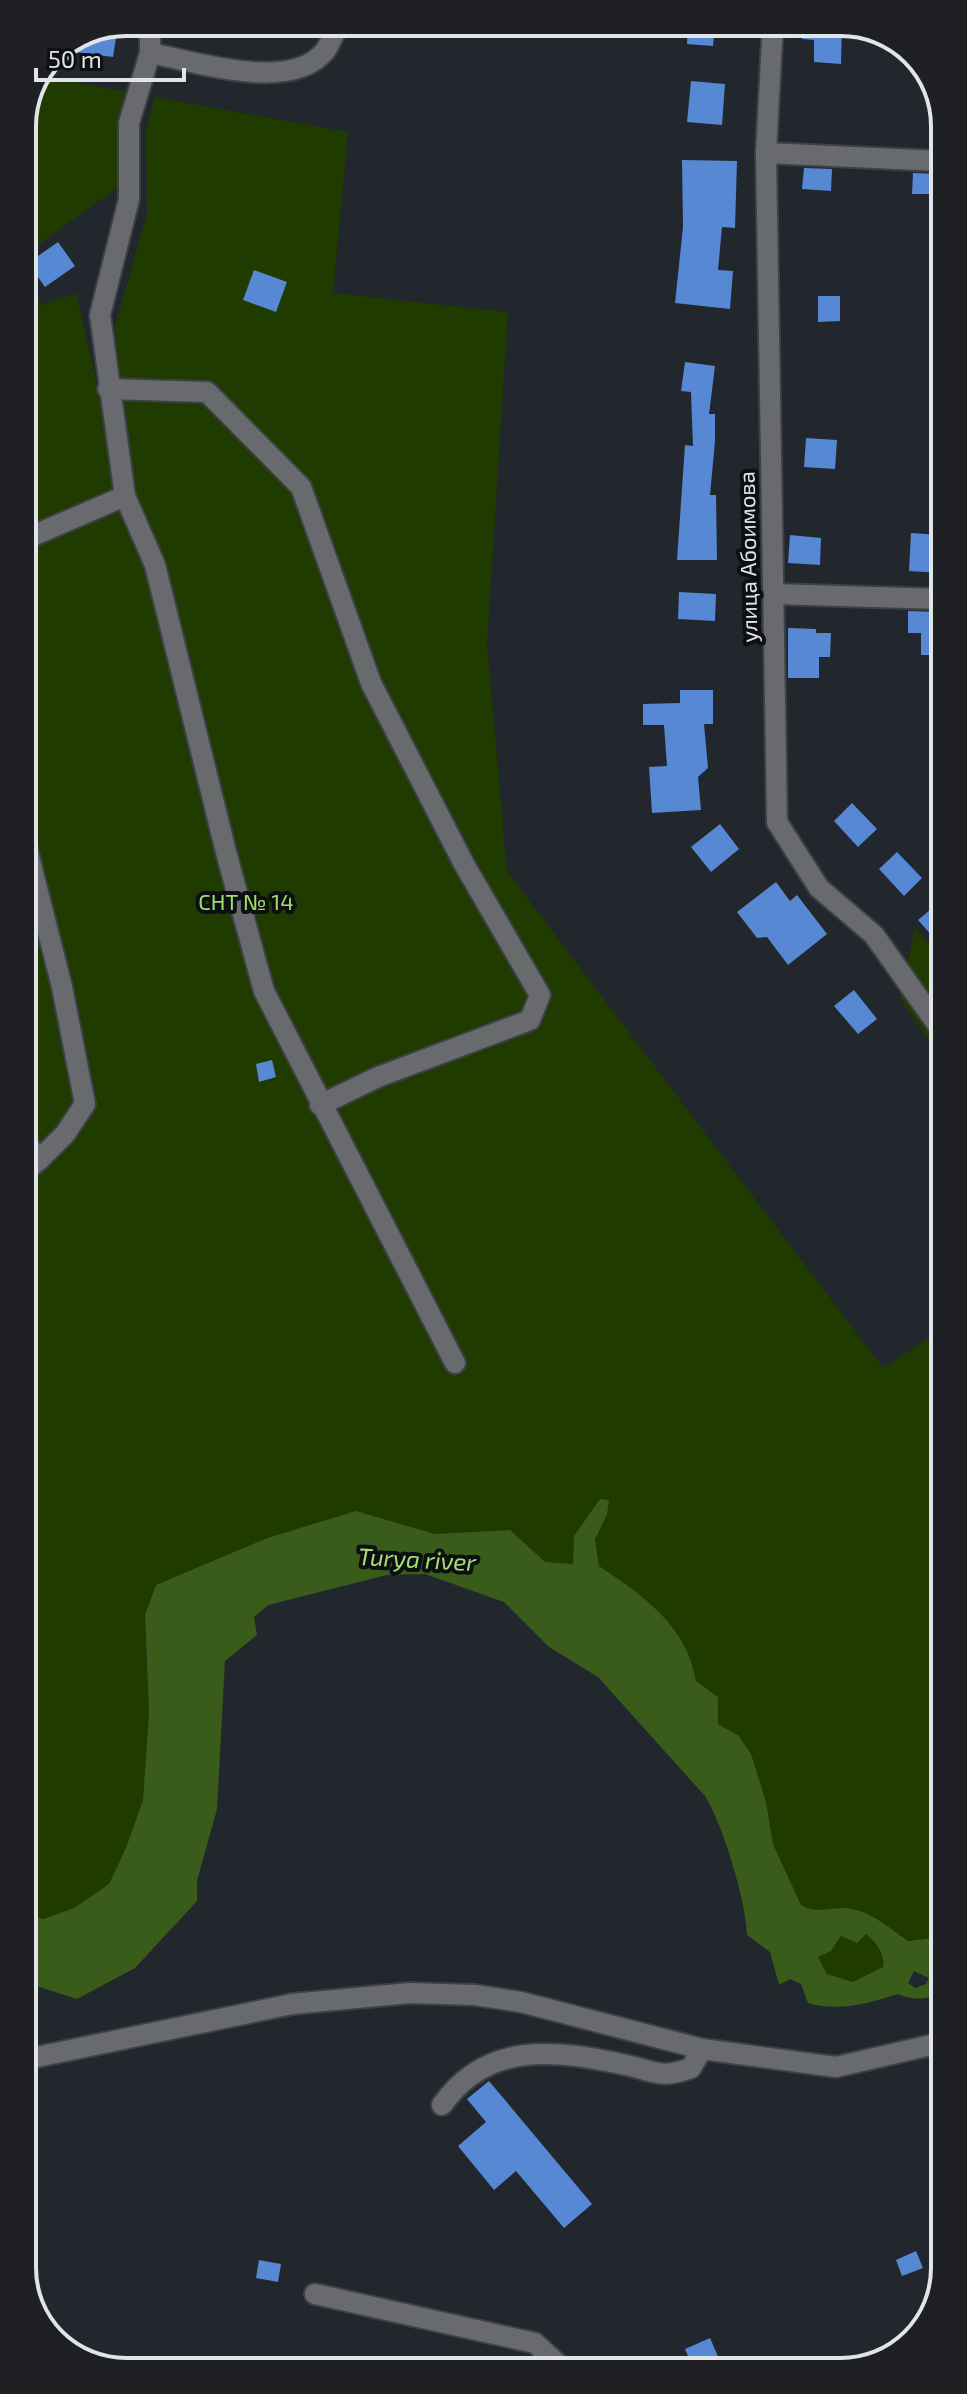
<svg xmlns="http://www.w3.org/2000/svg" width="967" height="2394" font-family="'Exo 2',sans-serif">
  <style>
    .green { fill: #1f3b00 }
    .water { fill: #3a5c1a; fill-rule: evenodd }
    .building { fill: #5688d3 }
    .lines { fill: none; stroke-linecap: round; stroke-linejoin: round }
    .minor-casing { stroke: #3d4147; stroke-width: 24 }
    .minor { stroke: #686a6e; stroke-width: 20 }
    .labels { text-anchor: middle; stroke-width: 8; stroke-linejoin: round; paint-order: stroke }
    .street-label { font-size: 22px; fill: #e1e4e9; stroke: #0d0f12 }
    .park-label { font-size: 22px; fill: #a1de6e; stroke: #0d0f12 }
    .water-label { font-size: 24px; font-style: italic; fill: #a4e172; stroke: #0d0f12 }
    .rim { fill: none; stroke: #e1e4e9; stroke-width: 4 }
  </style>
  <rect width="100%" height="100%" fill="#22272d"/>
  <g class="green">
    <polygon points="42,76 128,92 121,185 23,256 22,119"/>
    <path d="M154,97l194,35 -15,161 175,19 -21,332 20,227 376,497 60,-39 1,608 -36,4c-19,-14 -39,-31 -63,-33 -15,-1 -31,6 -44,-3l-28,-61 -7,-42 -27,-66 -21,-12v-27l-22,-16c-8,-56 -54,-86 -97,-115l-4,-28 12,-23 -34,49 -28,-2 -35,-32 -75,4 -79,-23 -89,27 -111,47 -11,30 4,98 -6,87 -17,48 -17,36 -35,24 -31,11 -17,-4 -3,-1645 19,35 34,-12 21,91 19,-7v-55l31,-108 -1,-82z"/>
    <polygon points="915,928 942,960 942,1058 900,999"/>
    <path d="M866,1934c10,7 20,21 18,33l-31,15 -25,-8 -11,-17 14,-6 10,-15 17,3z"/>
  </g>
  <path class="water" d="M600,1499l9,1 -2,15 -12,24 4,27c43,29 88,59 97,115l22,16v27l21,12 12,18 15,48 7,42 28,61c13,9 29,2 44,3 25,2 43,19 63,33l36,-4v53c-14,10 -30,11 -46,4 -28,9 -60,18 -90,9l-7,-19 -11,-5 -11,6 -9,-33 -23,-17c-1,-34 -24,-110 -42,-139l-107,-119 -49,-30 -45,-45 -79,-28 -38,1 -119,30 -14,12 3,18 -32,26 -8,148 -20,72v20l-62,67 -58,31 -50,-16 -1,-68 17,4 31,-11 35,-24 17,-36 17,-48 6,-87 -4,-98 11,-30 111,-47 89,-27 79,23 75,-4 35,32 28,2 1,-28zM866,1934c10,7 20,22 17,33l-30,15 -26,-8 -9,-17 13,-6 10,-15 16,7zM914,1971l15,7 -3,6 -11,4 -7,-5z"/>
  <g class="building">
    <polygon points="688,22 715,22 713,46 687,44"/>
    <polygon points="804,22 842,24 841,64 814,62 814,40 802,39"/>
    <polygon points="118,25 113,57 59,50 103,31"/>
    <polygon points="691,81 725,84 722,125 687,122"/>
    <polygon points="682,160 737,161 735,228 722,227 718,270 733,271 730,309 675,303 683,227"/>
    <polygon points="804,168 832,169 831,191 802,189"/>
    <polygon points="913,173 940,174 940,194 912,194"/>
    <polygon points="58,242 75,266 45,287 28,263"/>
    <polygon points="254,270 287,282 276,312 243,300"/>
    <polygon points="818,296 840,296 840,321 818,322"/>
    <polygon points="685,362 715,366 709,414 715,414 715,441 710,495 716,495 717,560 677,560 685,445 693,446 691,392 681,391"/>
    <polygon points="806,438 837,440 835,469 804,467"/>
    <polygon points="911,533 941,535 941,573 909,571"/>
    <polygon points="790,535 821,538 820,565 788,563"/>
    <polygon points="679,592 716,594 715,621 678,619"/>
    <polygon points="908,611 941,612 940,655 921,655 921,633 908,633"/>
    <polygon points="788,628 816,629 816,633 831,633 830,657 819,657 819,678 788,678"/>
    <polygon points="680,690 713,690 713,724 704,724 708,768 698,777 701,810 652,813 649,767 667,766 664,725 643,725 643,704 680,703"/>
    <polygon points="852,803 877,829 858,847 834,821"/>
    <polygon points="720,824 739,849 711,872 691,847"/>
    <polygon points="897,852 922,878 904,896 879,869"/>
    <polygon points="776,882 790,901 797,895 827,934 788,965 767,937 757,938 737,912"/>
    <polygon points="942,900 942,947 918,920"/>
    <polygon points="854,990 877,1019 858,1034 834,1006"/>
    <polygon points="272,1060 276,1077 259,1082 256,1064"/>
    <polygon points="489,2081 592,2204 564,2228 516,2171 494,2190 458,2146 486,2122 467,2099"/>
    <polygon points="916,2251 923,2268 902,2276 896,2260"/>
    <polygon points="259,2260 281,2264 278,2282 256,2278"/>
    <polygon points="710,2338 723,2368 693,2368 685,2349"/>
  </g>
  <g class="lines">
    <defs>
      <g id="minor">
        <polyline points="773,22 766,153 777,822 819,888 874,935 942,1031"/>
        <path d="M150,53c46,9 141,40 175,-2 6,-8 10,-20 14,-29"/>
        <polyline points="766,153 940,161"/>
        <polyline points="108,389 207,392 301,487 371,683 464,864 540,995 530,1020 378,1077 320,1105"/>
        <polyline points="125,496 155,565 226,852 264,991 455,1363"/>
        <polyline points="23,540 125,496 100,315 129,199 129,123 150,53 150,22"/>
        <polyline points="773,594 941,599"/>
        <polyline points="24,837 62,987 85,1104 65,1134 39,1160"/>
        <polyline points="25,1141 39,1160 25,1171"/>
        <polyline points="27,2059 292,2004 410,1993 475,1995 521,2002 702,2049 836,2067 944,2042"/>
        <path d="M442,2105c46,-65 115,-55 184,-40 31,7 35,14 65,3l11,-19"/>
        <polyline points="315,2294 535,2343 563,2369"/>
      </g>
    </defs>
    <use href="#minor" class="minor-casing"/>
    <use href="#minor" class="minor"/>
  </g>
  <g class="labels">
    <g class="street-label">
      <text transform="translate(748 557) rotate(-91)" y="8">улица Абоимова</text>
    </g>
    <g class="park-label">
      <text x="246" y="910">СНТ № 14</text>
    </g>
    <g class="water-label">
      <text transform="translate(417 1560) rotate(3)" y="8">Turya river</text>
    </g>
  </g>
  <path d="M0 0H967V2394H0ZM126 36H841A90 90 0 0 1 931 126V2268A90 90 0 0 1 841 2358H126A90 90 0 0 1 36 2268V126A90 90 0 0 1 126 36Z" fill="#1e2023" fill-rule="evenodd"/>
  <path class="rim" d="M126 36H841A90 90 0 0 1 931 126V2268A90 90 0 0 1 841 2358H126A90 90 0 0 1 36 2268V126A90 90 0 0 1 126 36Z"/>
  <path d="M36 68v12h148v-12" fill="none" stroke="#e1e4e9" stroke-width="4"/>
  <text x="48" y="68" font-size="24" fill="#e1e4e9" stroke="#0d0f12" stroke-width="6" paint-order="stroke">50 m</text>
</svg>
